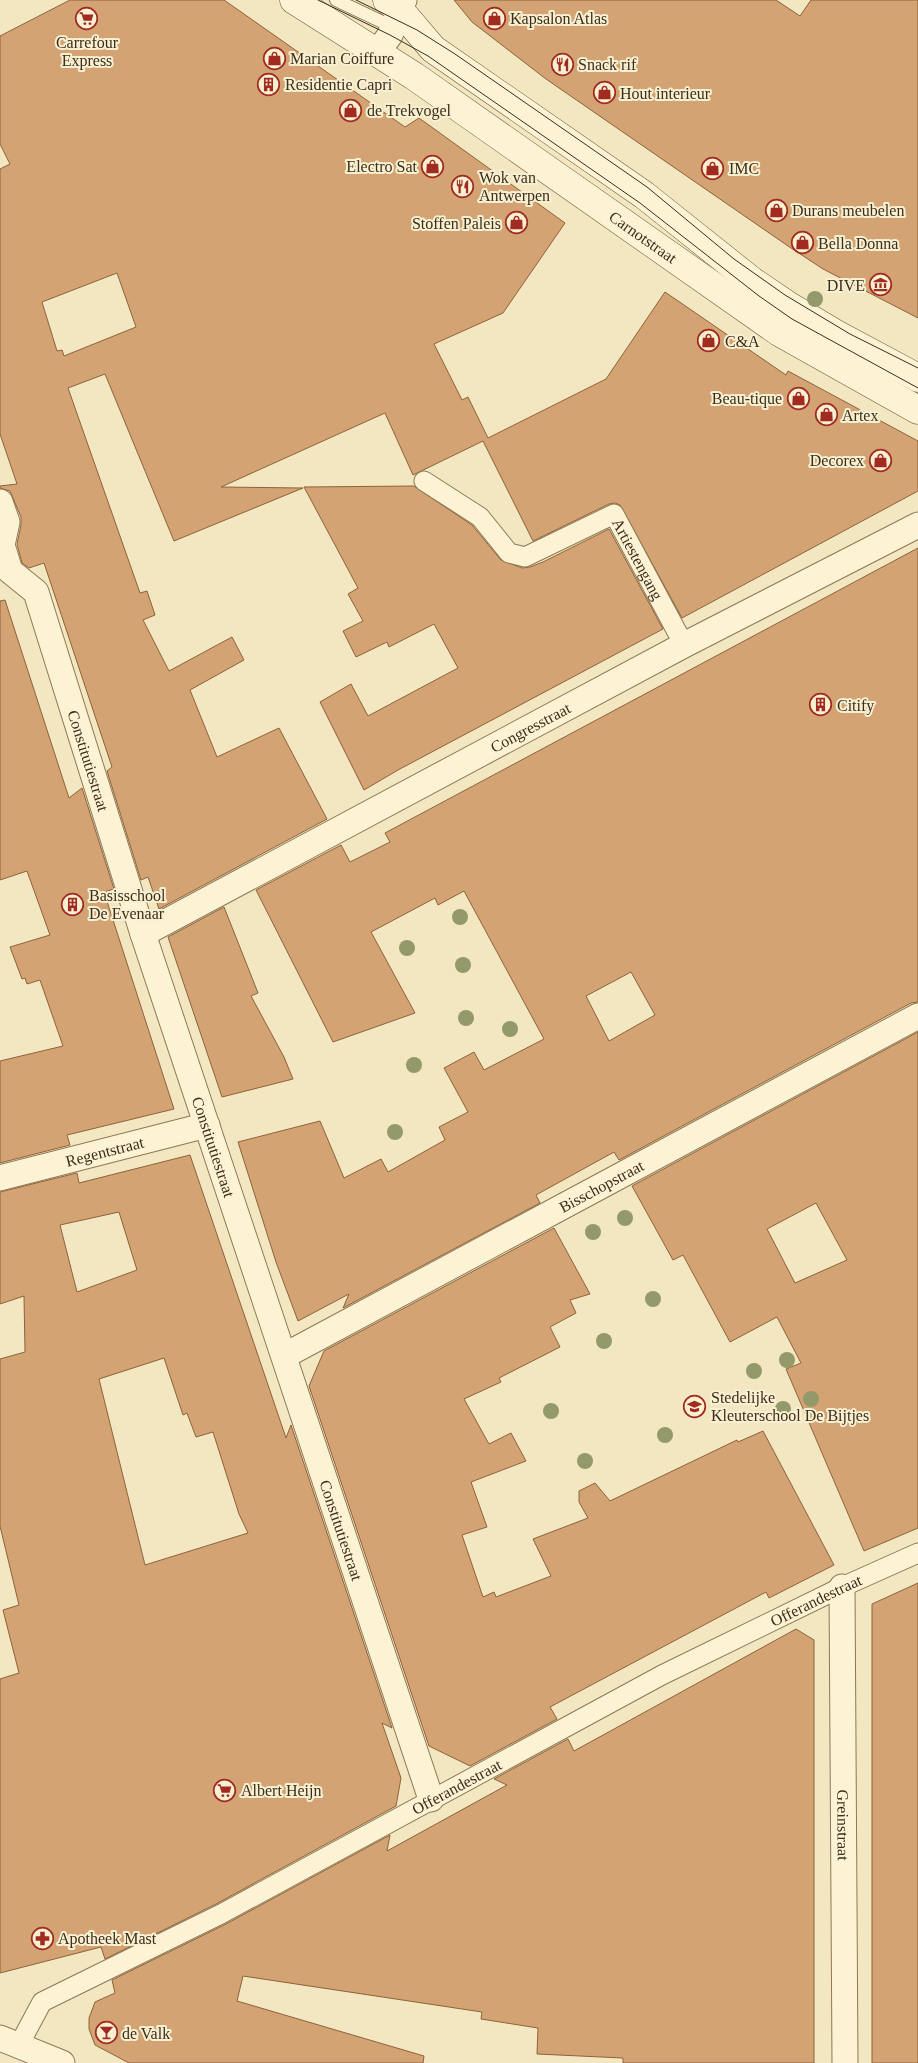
<svg xmlns="http://www.w3.org/2000/svg" width="918" height="2063" font-family="'Times New Roman',serif">
  <style>
    .building { fill: #d3a373; stroke: #8e623a; fill-rule: evenodd }
    .lines { fill: none; stroke-linecap: round; stroke-linejoin: round }
    .service-casing { stroke: #8d7856; stroke-width: 14 }
    .pedestrian-casing { stroke: #8d7856; stroke-width: 21 }
    .minor-casing { stroke: #8d7856; stroke-width: 27 }
    .secondary-casing { stroke: #6f593a; stroke-width: 29 }
    .service { stroke: #fcf3d4; stroke-width: 12 }
    .pedestrian { stroke: #fcf3d4; stroke-width: 19 }
    .minor { stroke: #fcf3d4; stroke-width: 25 }
    .secondary { stroke: #fcf3d4; stroke-width: 28 }
    .tram { stroke: #3b2e1c; stroke-width: 1 }
    .tree { fill: #939969 }
    .labels { text-anchor: middle; stroke-width: 4; stroke-linejoin: round; paint-order: stroke }
    .poi-label { font-size: 16px; fill: #3b2e1c; stroke: #f8f0d1; text-anchor: start }
    .street-label { font-size: 16px; fill: #3b2e1c; stroke: #f8f0d1 }
  </style>
  <rect width="100%" height="100%" fill="#f2e7c0"/>
  <g class="building">
    <path d="M70,0h154l181,127 14,-9 146,105 -62,90 -69,31 28,56 6,-3 20,41 118,-59 59,-87 121,83 2,-4 130,70v50l-236,127 -62,-113 -5,-2 -6,1 -76,37 -50,-100 -70,34 -28,-62 -164,74 82,1 -129,53 -69,-167 -37,14 72,205 7,-2 8,24 -12,5 26,51 63,-34 12,23 -54,30 27,67 62,-29 48,91 -168,90 -11,-32 -7,3 -34,-109 5,-4 -68,-204 -15,5 -7,-5 -5,-19 4,-19v-8l-11,-26 -10,-3v-2l17,-2 -17,-50v-265l10,-5 -10,-20v-108zM117,273l19,54 -72,29 -2,-6 -5,1 -15,-49z"/>
    <polygon points="454,0 776,0 800,16 811,0 918,0 918,318 823,269 788,246 546,79 472,22"/>
    <polygon points="414,486 472,525 501,560 522,568 530,567 543,562 609,529 663,629 398,770 364,790 320,702 351,684 368,716 458,668 434,624 389,647 387,642 356,657 343,631 363,621 348,594 358,588 304,487"/>
    <path d="M918,548v454l-7,1 -292,157 -5,-8 -78,43 4,8 -197,105 6,-14 -51,27 -22,-59 -38,-120 82,-21 24,57 37,-19 7,13 57,-32 -6,-13 29,-15 -24,-44 30,-16 10,18 60,-31 -80,-148 -26,14 -3,-7 -64,34 44,81 -82,29 -77,-152 85,-45 9,17 40,-20 -5,-9zM631,972l24,43 -46,26 -23,-45z"/>
    <polygon points="5,600 69,798 82,788 114,889 104,892 174,1109 67,1135 70,1145 0,1163 0,1061 63,1046 40,980 27,984 25,978 22,979 10,947 50,935 27,871 0,880 0,601"/>
    <polygon points="224,907 258,993 251,996 284,1057 293,1079 222,1097 168,937"/>
    <path d="M918,1032v496l-54,23 -78,-182 15,-6 -24,-46 -47,25 -47,-87 -10,5 -41,-74zM816,1203l31,57 -52,23 -28,-54z"/>
    <path d="M190,1155l96,283 5,-13 101,303 -10,-5 19,55 -5,28 -180,98 -111,55 -4,-12 -101,26v-294l19,-6 -16,-63 16,-5 -19,-79v-167l25,-7 -1,-56 -24,8v-112l77,-19 2,10zM119,1212l18,58 -60,22 -17,-67zM164,1358l19,57 4,-2 9,24 17,-5 26,82 9,19 -103,32 -46,-186z"/>
    <polygon points="554,1228 590,1294 570,1300 576,1313 550,1327 560,1347 499,1378 501,1382 464,1399 489,1444 511,1433 526,1461 471,1482 487,1527 462,1535 483,1597 494,1592 496,1597 551,1576 533,1539 588,1518 579,1502 579,1491 595,1483 610,1501 737,1440 738,1442 763,1431 834,1565 769,1598 766,1592 550,1707 557,1719 470,1766 429,1746 309,1386 324,1351"/>
    <polygon points="918,1583 918,2063 872,2063 872,1604"/>
    <polygon points="796,1629 814,1640 814,2063 623,2063 623,2058 537,2054 538,2028 481,2019 482,2012 243,1976 237,2001 424,2056 423,2063 129,2063 95,2045 89,2029 89,2018 95,2002 115,1993 112,1980 226,1924 390,1835 387,1851 507,1785 494,1779 568,1739 574,1751"/>
  </g>
  <g class="lines">
    <defs>
      <polyline id="service" points="336,0 395,28"/>
      <g id="pedestrian">
        <path id="s1" d="M424,481l56,36 29,36 16,4 89,-43 70,131"/>
        <path id="s2" d="M19,2045l23,-43 179,-88 441,-239 180,-88 76,-34"/>
      </g>
      <g id="minor">
        <polyline points="377,53 390,35 404,0"/>
        <path id="s3" d="M0,502l7,20 -5,23 8,26 26,21 107,342 288,865"/>
        <path id="s4" d="M143,934l541,-289 234,-120"/>
        <path id="s5" d="M0,1178l207,-53"/>
        <path id="s6" d="M284,1356l634,-340"/>
        <path id="s7" d="M842,1587l3,476"/>
        <polyline points="0,2038 62,2063"/>
      </g>
      <g id="secondary">
        <path id="s8" d="M294,0l120,76 365,256 139,78"/>
        <polyline points="387,0 399,9 433,49 644,195 752,281 789,306 836,334 918,378"/>
      </g>
    </defs>
    <use href="#service" class="service-casing"/>
    <use href="#pedestrian" class="pedestrian-casing"/>
    <use href="#minor" class="minor-casing"/>
    <use href="#secondary" class="secondary-casing"/>
    <use href="#service" class="service"/>
    <use href="#pedestrian" class="pedestrian"/>
    <use href="#minor" class="minor"/>
    <use href="#secondary" class="secondary"/>
    <g class="tram">
      <polyline points="318,0 390,35 428,56 640,203 759,296 792,319 918,388"/>
      <polyline points="356,0 417,30 455,54 647,187 734,259 785,295 850,334 918,368"/>
    </g>
  </g>
  <g class="tree">
    <circle cx="815" cy="299" r="8"/>
    <circle cx="460" cy="917" r="8"/>
    <circle cx="407" cy="948" r="8"/>
    <circle cx="463" cy="965" r="8"/>
    <circle cx="466" cy="1018" r="8"/>
    <circle cx="510" cy="1029" r="8"/>
    <circle cx="414" cy="1065" r="8"/>
    <circle cx="395" cy="1132" r="8"/>
    <circle cx="625" cy="1218" r="8"/>
    <circle cx="593" cy="1232" r="8"/>
    <circle cx="653" cy="1299" r="8"/>
    <circle cx="604" cy="1341" r="8"/>
    <circle cx="787" cy="1360" r="8"/>
    <circle cx="754" cy="1371" r="8"/>
    <circle cx="811" cy="1399" r="8"/>
    <circle cx="783" cy="1409" r="8"/>
    <circle cx="551" cy="1411" r="8"/>
    <circle cx="665" cy="1435" r="8"/>
    <circle cx="585" cy="1461" r="8"/>
  </g>
  <defs>
    <symbol id="supermarket-ring" viewBox="-11 -11 22 22"><circle r="9.5" fill="#f8f0d1" stroke="#a12b21" stroke-width="1.5"/><path d="M-6-5.5h2.5l.6 2H6L4.5 2H-2.5L-4.4-4H-6ZM-1.5 3.2a1.3 1.3 0 1 0 .1 0ZM3 3.2a1.3 1.3 0 1 0 .1 0Z" fill="#a12b21"/></symbol>
    <symbol id="shop-ring" viewBox="-11 -11 22 22"><circle r="9.5" fill="#f8f0d1" stroke="#a12b21" stroke-width="1.5"/><path d="M-5-2.5h2.3a2.7 3.5 0 0 1 5.4 0H5L5.5 6h-11ZM-1.5-2.5h3a1.5 2.3 0 0 0-3 0Z" fill="#a12b21"/></symbol>
    <symbol id="restaurant-ring" viewBox="-11 -11 22 22"><circle r="9.5" fill="#f8f0d1" stroke="#a12b21" stroke-width="1.5"/><path d="M-5-6h1v4h1v-4h1v4h1v-4h1v5L-1.5 .5V6h-2V.5L-5-1ZM5-6V6H3V1.5H1.5Q1.5-4 5-6Z" fill="#a12b21"/></symbol>
    <symbol id="building-ring" viewBox="-11 -11 22 22"><circle r="9.5" fill="#f8f0d1" stroke="#a12b21" stroke-width="1.5"/><path d="M-4-6H4V6H1V3H-1V6H-4ZM-2.5-4.3h1.7v1.8h-1.7ZM.8-4.3h1.7v1.8H.8ZM-2.5-1h1.7V.8h-1.7ZM.8-1h1.7V.8H.8Z" fill="#a12b21"/></symbol>
    <symbol id="museum-ring" viewBox="-11 -11 22 22"><circle r="9.5" fill="#f8f0d1" stroke="#a12b21" stroke-width="1.5"/><path d="M0-6L6-3V-2H-6V-3ZM-5-1h2V3h-2ZM-1-1h2V3h-2ZM3-1h2V3H3ZM-6 4H6V6H-6Z" fill="#a12b21"/></symbol>
    <symbol id="school-ring" viewBox="-11 -11 22 22"><circle r="9.5" fill="#f8f0d1" stroke="#a12b21" stroke-width="1.5"/><path d="M0-5L7-2L0 1L-7-2ZM-4 1L0 2.5L4 1V4Q0 6-4 4Z" fill="#a12b21"/></symbol>
    <symbol id="pharmacy-ring" viewBox="-11 -11 22 22"><circle r="9.5" fill="#f8f0d1" stroke="#a12b21" stroke-width="1.5"/><path d="M-2-6h4v4h4v4h-4v4h-4v-4h-4v-4h4Z" fill="#a12b21"/></symbol>
    <symbol id="bar-ring" viewBox="-11 -11 22 22"><circle r="9.5" fill="#f8f0d1" stroke="#a12b21" stroke-width="1.5"/><path d="M-6-5H6L.8 .8V4.5H3.5V6h-7V4.5H-.8V.8Z" fill="#a12b21"/></symbol>
  </defs>
  <g fill-rule="evenodd">
    <use href="#supermarket-ring" x="74" y="6" width="25" height="25"/>
    <use href="#shop-ring" x="482" y="6" width="25" height="25"/>
    <use href="#shop-ring" x="262" y="46" width="25" height="25"/>
    <use href="#restaurant-ring" x="550" y="52" width="25" height="25"/>
    <use href="#building-ring" x="256" y="72" width="25" height="25"/>
    <use href="#shop-ring" x="592" y="80" width="25" height="25"/>
    <use href="#shop-ring" x="338" y="98" width="25" height="25"/>
    <use href="#shop-ring" x="420" y="154" width="25" height="25"/>
    <use href="#shop-ring" x="700" y="156" width="25" height="25"/>
    <use href="#restaurant-ring" x="450" y="174" width="25" height="25"/>
    <use href="#shop-ring" x="764" y="198" width="25" height="25"/>
    <use href="#shop-ring" x="504" y="210" width="25" height="25"/>
    <use href="#shop-ring" x="790" y="230" width="25" height="25"/>
    <use href="#museum-ring" x="868" y="272" width="25" height="25"/>
    <use href="#shop-ring" x="696" y="328" width="25" height="25"/>
    <use href="#shop-ring" x="786" y="386" width="25" height="25"/>
    <use href="#shop-ring" x="814" y="402" width="25" height="25"/>
    <use href="#shop-ring" x="868" y="448" width="25" height="25"/>
    <use href="#building-ring" x="808" y="692" width="25" height="25"/>
    <use href="#building-ring" x="60" y="892" width="25" height="25"/>
    <use href="#school-ring" x="682" y="1394" width="25" height="25"/>
    <use href="#supermarket-ring" x="212" y="1778" width="25" height="25"/>
    <use href="#pharmacy-ring" x="30" y="1926" width="25" height="25"/>
    <use href="#bar-ring" x="94" y="2020" width="25" height="25"/>
  </g>
  <g class="labels">
    <g class="poi-label">
      <text x="510" y="24">Kapsalon Atlas</text>
      <text x="87" y="48" text-anchor="middle">Carrefour<tspan x="87" dy="18">Express</tspan></text>
      <text x="290" y="64">Marian Coiffure</text>
      <text x="578" y="70">Snack rif</text>
      <text x="285" y="90">Residentie Capri</text>
      <text x="620" y="99">Hout interieur</text>
      <text x="367" y="116">de Trekvogel</text>
      <text x="417" y="172" text-anchor="end">Electro Sat</text>
      <text x="729" y="174">IMC</text>
      <text x="479" y="183">Wok van<tspan x="479" dy="18">Antwerpen</tspan></text>
      <text x="792" y="216">Durans meubelen</text>
      <text x="501" y="229" text-anchor="end">Stoffen Paleis</text>
      <text x="818" y="249">Bella Donna</text>
      <text x="865" y="291" text-anchor="end">DIVE</text>
      <text x="725" y="347">C&amp;A</text>
      <text x="782" y="404" text-anchor="end">Beau-tique</text>
      <text x="842" y="421">Artex</text>
      <text x="864" y="466" text-anchor="end">Decorex</text>
      <text x="837" y="711">Citify</text>
      <text x="89" y="901">Basisschool<tspan x="89" dy="18">De Evenaar</tspan></text>
      <text x="711" y="1403">Stedelijke<tspan x="711" dy="18">Kleuterschool De Bijtjes</tspan></text>
      <text x="241" y="1796">Albert Heijn</text>
      <text x="58" y="1944">Apotheek Mast</text>
      <text x="122" y="2039">de Valk</text>
    </g>
    <g class="street-label">
      <text dy="6" stroke="none"><textPath href="#s8" startOffset="422">Carnotstraat</textPath></text>
      <text dy="6" stroke="none"><textPath href="#s1" startOffset="279">Artiestengang</textPath></text>
      <text dy="6" stroke="none"><textPath href="#s4" startOffset="439">Congresstraat</textPath></text>
      <text dy="6" stroke="none"><textPath href="#s3" startOffset="282">Constitutiestraat</textPath></text>
      <text dy="6" stroke="none"><textPath href="#s3" startOffset="688">Constitutiestraat</textPath></text>
      <text dy="6" stroke="none"><textPath href="#s5" startOffset="108">Regentstraat</textPath></text>
      <text dy="6" stroke="none"><textPath href="#s6" startOffset="360">Bisschopstraat</textPath></text>
      <text dy="6" stroke="none"><textPath href="#s3" startOffset="1092">Constitutiestraat</textPath></text>
      <text dy="6" stroke="none"><textPath href="#s2" startOffset="921">Offerandestraat</textPath></text>
      <text dy="6" stroke="none"><textPath href="#s2" startOffset="516">Offerandestraat</textPath></text>
      <text dy="6" stroke="none"><textPath href="#s7" startOffset="238">Greinstraat</textPath></text>
    </g>
  </g>
</svg>
